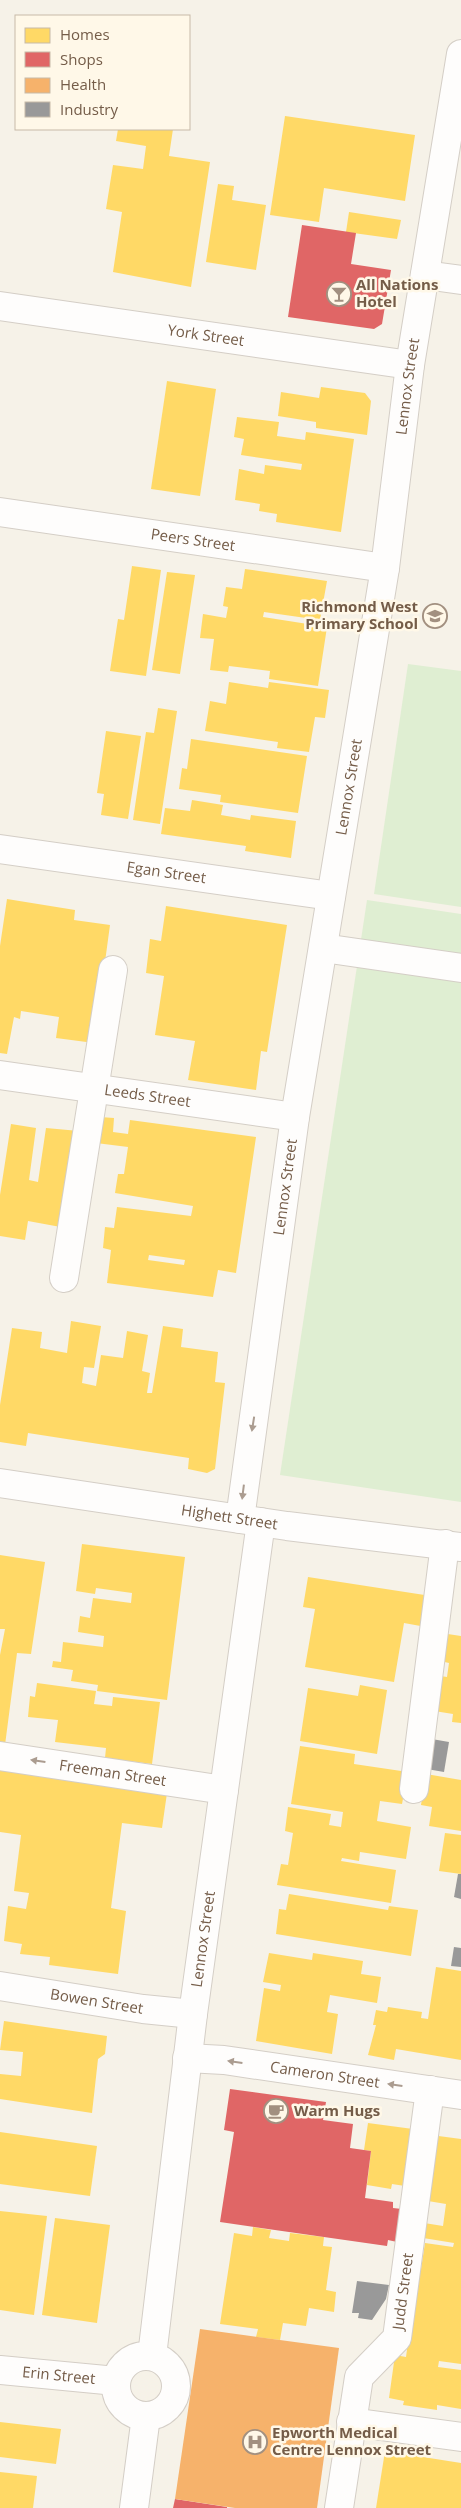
<svg xmlns="http://www.w3.org/2000/svg" width="461" height="2508" font-family="'Open Sans',sans-serif">
  <style>
    .green { fill: #dfeed2 }
    .homes { fill: #ffd966; fill-rule: evenodd }
    .shops { fill: #e06666 }
    .health { fill: #f6b26b }
    .industry { fill: #999 }
    .lines { fill: none; stroke-linecap: round; stroke-linejoin: round }
    .minor-casing { stroke: #d4cec6; stroke-width: 30 }
    .minor { stroke: #fefdfc; stroke-width: 28 }
    .oneway { fill: #ab9c90 }
    .labels { text-anchor: middle; stroke-width: 5; stroke-linejoin: round; paint-order: stroke }
    .poi-label { font-size: 15px; font-weight: bold; fill: #745c48; stroke: #fff8e8; text-anchor: start }
    .street-label { font-size: 15px; fill: #745c48; stroke: #fff8e8 }
  </style>
  <rect width="100%" height="100%" fill="#f6f2e8"/>
  <g class="green">
    <polygon points="408,664 461,671 461,907 374,894"/>
    <polygon points="367,900 461,914 461,1502 280,1475"/>
  </g>
  <g class="homes">
    <polygon points="285,116 415,135 405,201 324,188 319,222 270,215"/>
    <polygon points="118,129 173,129 169,156 210,162 191,287 113,272 122,212 106,209 113,165 143,169 146,146 116,141"/>
    <polygon points="218,184 234,186 232,200 266,205 256,270 206,262"/>
    <polygon points="349,212 401,220 397,239 346,232"/>
    <polygon points="167,381 216,389 200,496 151,489"/>
    <polygon points="321,387 365,393 371,401 367,435 316,428 316,422 278,416 281,392 319,398"/>
    <polygon points="237,417 279,422 277,436 305,440 306,432 354,439 341,532 276,522 277,514 259,511 260,504 235,500 239,469 264,474 265,465 301,470 302,464 241,455 244,439 234,437"/>
    <polygon points="132,566 161,570 146,676 110,671 118,619 124,620"/>
    <polygon points="245,569 327,581 320,620 264,612 263,617 327,627 318,686 269,679 270,671 229,666 228,672 210,670 214,639 200,638 203,614 226,618 228,607 223,606 226,587 242,589"/>
    <polygon points="167,572 195,575 180,674 152,670"/>
    <polygon points="229,682 268,688 269,682 329,690 325,718 315,717 309,752 277,748 278,742 205,731 210,701 226,704"/>
    <polygon points="158,708 177,711 160,824 133,820 146,732 154,733"/>
    <polygon points="106,731 141,736 128,819 101,815 104,794 97,793"/>
    <polygon points="191,739 307,756 298,813 220,802 221,795 179,789 182,768 187,769"/>
    <polygon points="192,800 223,805 221,815 250,820 251,815 296,821 291,858 245,851 246,846 161,834 165,808 190,811"/>
    <polygon points="7,899 75,910 74,920 110,925 94,1043 56,1038 59,1017 21,1011 20,1019 14,1017 7,1054 0,1053 0,946"/>
    <polygon points="166,906 287,925 267,1052 261,1051 256,1090 188,1080 195,1041 155,1035 164,976 146,973 150,939 161,941"/>
    <path d="M100,1117l14,1 -1,14 15,2 2,-14 126,17 -20,136 -18,-3 -5,27 -106,-14 4,-33 -8,-2 2,-21 9,1 3,-21 74,9 2,-10 -78,-13 3,-19h6l4,-27 -32,-4zM149,1255l36,5 -1,5 -36,-5z"/>
    <polygon points="11,1124 36,1128 29,1180 38,1182 46,1128 79,1131 66,1228 28,1221 25,1240 0,1236 0,1195"/>
    <polygon points="71,1321 101,1326 94,1368 84,1367 82,1383 96,1386 101,1355 123,1358 127,1331 148,1335 142,1371 150,1373 147,1393 152,1393 163,1326 183,1329 181,1347 218,1352 215,1382 225,1383 215,1469 207,1473 188,1469 189,1458 28,1433 26,1446 0,1442 0,1405 12,1328 42,1332 40,1348 67,1353"/>
    <polygon points="82,1544 185,1557 167,1700 97,1691 98,1685 71,1681 73,1670 52,1667 53,1661 61,1662 63,1642 103,1647 104,1636 78,1632 80,1616 90,1618 93,1598 131,1603 132,1593 96,1588 95,1594 76,1591"/>
    <polygon points="0,1555 45,1562 31,1654 17,1653 5,1745 0,1744 0,1655 5,1629 0,1629"/>
    <polygon points="308,1577 431,1596 426,1627 404,1623 394,1682 305,1667 315,1609 303,1607"/>
    <polygon points="441,1633 461,1636 461,1723 452,1722 453,1714 428,1710 434,1675 447,1677 449,1663 436,1660"/>
    <polygon points="37,1683 96,1691 94,1704 112,1706 113,1697 160,1702 152,1764 105,1758 106,1748 55,1742 58,1720 28,1717 30,1696 35,1697"/>
    <polygon points="360,1685 387,1690 377,1754 300,1741 308,1688 358,1696"/>
    <polygon points="300,1746 355,1754 354,1764 408,1772 402,1804 380,1801 377,1821 411,1827 406,1859 360,1852 359,1861 342,1858 341,1861 396,1870 391,1903 277,1885 281,1864 288,1865 293,1833 285,1831 288,1807 331,1814 329,1825 341,1827 343,1812 291,1804"/>
    <polygon points="0,1770 167,1793 162,1828 122,1823 111,1908 126,1911 118,1974 49,1965 50,1957 20,1954 22,1944 4,1941 8,1906 26,1909 29,1893 14,1891 21,1835 0,1832"/>
    <polygon points="426,1774 461,1780 461,1831 429,1826 432,1807 421,1805"/>
    <polygon points="445,1833 461,1835 461,1874 439,1871"/>
    <polygon points="289,1894 388,1910 389,1906 418,1910 411,1956 276,1934 279,1909 286,1910"/>
    <polygon points="269,1953 312,1960 313,1953 363,1961 361,1974 381,1977 377,2003 330,1995 327,2012 338,2014 332,2054 256,2041 264,1988 280,1991 281,1985 263,1982"/>
    <polygon points="436,1967 461,1971 461,2060 396,2049 394,2060 368,2055 376,2025 373,2025 376,2010 387,2012 388,2007 422,2012 421,2018 428,2019"/>
    <polygon points="4,2021 107,2036 105,2054 98,2059 92,2113 0,2099 0,2074 21,2076 23,2052 0,2050"/>
    <polygon points="368,2123 413,2129 405,2186 392,2184 391,2189 367,2185 371,2151 364,2150"/>
    <polygon points="0,2132 97,2146 90,2196 0,2184"/>
    <polygon points="431,2135 461,2139 461,2364 439,2361 438,2367 461,2370 461,2409 437,2405 437,2410 403,2405 404,2401 389,2398 395,2355 406,2357 418,2269 421,2269 425,2243 453,2247 454,2243 417,2237 418,2222 443,2226 446,2204 422,2200"/>
    <polygon points="0,2211 47,2216 34,2315 0,2310"/>
    <polygon points="55,2218 110,2225 97,2323 42,2315"/>
    <polygon points="253,2227 271,2230 269,2238 289,2241 290,2233 324,2237 323,2246 332,2247 326,2290 336,2292 334,2312 309,2308 306,2326 283,2323 280,2340 256,2337 258,2329 220,2324 234,2233 252,2236"/>
    <polygon points="0,2422 61,2429 56,2464 0,2457"/>
    <polygon points="385,2451 461,2463 461,2508 376,2508"/>
    <polygon points="0,2472 37,2476 33,2508 0,2508"/>
  </g>
  <g class="shops">
    <polygon points="302,225 356,233 351,264 391,270 382,324 374,329 288,317"/>
    <polygon points="230,2089 326,2102 323,2120 353,2124 350,2148 371,2151 365,2198 393,2202 393,2208 402,2209 397,2242 388,2240 387,2246 220,2222 234,2132 224,2130"/>
    <polygon points="175,2499 227,2507 227,2508 173,2508"/>
  </g>
  <polygon class="health" points="200,2329 339,2348 317,2508 235,2508 175,2499"/>
  <g class="industry">
    <polygon points="426,1738 449,1742 444,1772 421,1768"/>
    <polygon points="458,1874 461,1874 461,1899 454,1897"/>
    <polygon points="454,1947 461,1948 461,1967 451,1966"/>
    <polygon points="357,2281 389,2285 386,2299 372,2320 358,2318 359,2313 352,2313"/>
  </g>
  <g class="lines">
    <defs>
      <g id="minor">
        <polyline points="425,275 461,280"/>
        <path id="s1" d="M0,306l410,59"/>
        <path id="s2" d="M0,512l385,56"/>
        <path id="s3" d="M0,849l331,47"/>
        <polyline points="323,948 461,968"/>
        <path id="s4" d="M0,1075l295,42"/>
        <polyline points="64,1278 113,970"/>
        <path id="s5" d="M0,1483l287,43 174,21"/>
        <path id="s6" d="M240,1519l55,-402 90,-549 25,-203 51,-311"/>
        <path id="s7" d="M0,1756l224,34"/>
        <polyline points="414,1789 445,1544"/>
        <path id="s8" d="M0,1986l143,23 50,5"/>
        <path id="s9" d="M187,2058l37,2 237,35"/>
        <path id="s10" d="M152,2356l41,-342 68,-492"/>
        <circle cx="146" cy="2386" r="30"/>
        <path id="s11" d="M0,2370l116,11"/>
        <polyline points="351,2422 461,2437"/>
        <polyline points="134,2508 146,2416"/>
        <path id="s12" d="M339,2508l20,-131 38,-39 33,-248"/>
      </g>
    </defs>
    <use href="#minor" class="minor-casing"/>
    <use href="#minor" class="minor"/>
  </g>
  <defs><path id="oneway-solid" d="M-6-.8H1V-3.2L6.5 0L1 3.2V.8H-6Z" transform="scale(1.25)"/></defs>
  <g class="oneway">
    <use href="#oneway-solid" transform="translate(253 1424) rotate(99)"/>
    <use href="#oneway-solid" transform="translate(243 1492) rotate(97)"/>
    <use href="#oneway-solid" transform="translate(38 1761) rotate(-172)"/>
    <use href="#oneway-solid" transform="translate(235 2062) rotate(-172)"/>
    <use href="#oneway-solid" transform="translate(395 2085) rotate(-172)"/>
  </g>
  <defs>
    <symbol id="bar-ring" viewBox="-11 -11 22 22"><circle r="9.5" fill="#fff8e8" stroke="#a29080" stroke-width="1.5"/><path d="M-6-5H6L.8 .8V4.5H3.5V6h-7V4.5H-.8V.8Z" fill="#a29080"/></symbol>
    <symbol id="school-ring" viewBox="-11 -11 22 22"><circle r="9.5" fill="#fff8e8" stroke="#a29080" stroke-width="1.5"/><path d="M0-5L7-2L0 1L-7-2ZM-4 1L0 2.5L4 1V4Q0 6-4 4Z" fill="#a29080"/></symbol>
    <symbol id="cafe-ring" viewBox="-11 -11 22 22"><circle r="9.5" fill="#fff8e8" stroke="#a29080" stroke-width="1.5"/><path d="M-5.5-4.5H6V0H3Q3 3.5 0 3.5H-2.5Q-5.5 3.5-5.5 0ZM3-3.2v2h1.7v-2ZM-6 4.5H4V6H-6Z" fill="#a29080"/></symbol>
    <symbol id="hospital-ring" viewBox="-11 -11 22 22"><circle r="9.5" fill="#fff8e8" stroke="#a29080" stroke-width="1.5"/><path d="M-5-5h3v3.5h4V-5h3V5h-3V1.5h-4V5h-3Z" fill="#a29080"/></symbol>
  </defs>
  <g fill-rule="evenodd">
    <use href="#bar-ring" x="325" y="280" width="28" height="28"/>
    <use href="#school-ring" x="421" y="602" width="28" height="28"/>
    <use href="#cafe-ring" x="262" y="2097" width="28" height="28"/>
    <use href="#hospital-ring" x="241" y="2428" width="28" height="28"/>
  </g>
  <g class="labels">
    <g class="poi-label">
      <text x="356" y="290">All Nations<tspan x="356" dy="17">Hotel</tspan></text>
      <text x="418" y="612" text-anchor="end">Richmond West<tspan x="418" dy="17">Primary School</tspan></text>
      <text x="294" y="2116">Warm Hugs</text>
      <text x="272" y="2438">Epworth Medical<tspan x="272" dy="17">Centre Lennox Street</tspan></text>
    </g>
    <g class="street-label">
      <text dy="5" stroke="none"><textPath href="#s1" startOffset="208">York Street</textPath></text>
      <text dy="5" stroke="none"><textPath href="#s6" startOffset="1145">Lennox Street</textPath></text>
      <text dy="5" stroke="none"><textPath href="#s2" startOffset="195">Peers Street</textPath></text>
      <text dy="5" stroke="none"><textPath href="#s6" startOffset="740">Lennox Street</textPath></text>
      <text dy="5" stroke="none"><textPath href="#s3" startOffset="168">Egan Street</textPath></text>
      <text dy="5" stroke="none"><textPath href="#s4" startOffset="149">Leeds Street</textPath></text>
      <text dy="5" stroke="none"><textPath href="#s6" startOffset="335">Lennox Street</textPath></text>
      <text dy="5" stroke="none"><textPath href="#s5" startOffset="232">Highett Street</textPath></text>
      <text dy="5" stroke="none"><textPath href="#s7" startOffset="114">Freeman Street</textPath></text>
      <text dy="5" stroke="none"><textPath href="#s10" startOffset="420">Lennox Street</textPath></text>
      <text dy="5" stroke="none"><textPath href="#s8" startOffset="98">Bowen Street</textPath></text>
      <text dy="5" stroke="none"><textPath href="#s9" startOffset="139">Cameron Street</textPath></text>
      <text dy="5" stroke="none"><textPath href="#s12" startOffset="234">Judd Street</textPath></text>
      <text dy="5" stroke="none"><textPath href="#s11" startOffset="59">Erin Street</textPath></text>
    </g>
  </g>
  <rect x="15" y="15" width="175" height="115" fill="#fff8e8" stroke="#c7baa8"/>
  <rect x="25" y="28" width="25" height="15" fill="#ffd966" stroke="#c7baa8"/>
  <text x="60" y="40" font-size="15" fill="#745c48">Homes</text>
  <rect x="25" y="52" width="25" height="15" fill="#e06666" stroke="#c7baa8"/>
  <text x="60" y="65" font-size="15" fill="#745c48">Shops</text>
  <rect x="25" y="78" width="25" height="15" fill="#f6b26b" stroke="#c7baa8"/>
  <text x="60" y="90" font-size="15" fill="#745c48">Health</text>
  <rect x="25" y="102" width="25" height="15" fill="#999999" stroke="#c7baa8"/>
  <text x="60" y="115" font-size="15" fill="#745c48">Industry</text>
</svg>
